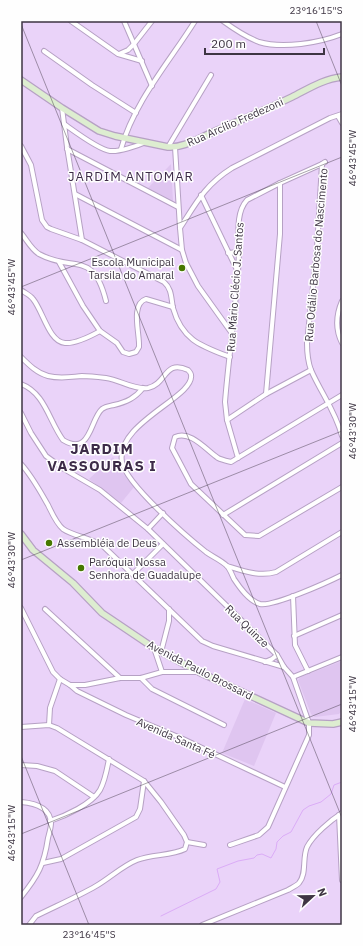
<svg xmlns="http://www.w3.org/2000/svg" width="363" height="946" font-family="'IBM Plex Sans',sans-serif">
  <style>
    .built { fill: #dfc5f0 }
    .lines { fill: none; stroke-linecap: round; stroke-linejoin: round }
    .stream { stroke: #dbacf7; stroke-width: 1 }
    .street-casing { stroke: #b6a1c4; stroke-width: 6 }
    .secondary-casing { stroke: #b6a1c4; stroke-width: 8 }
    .street { stroke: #fff; stroke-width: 4 }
    .secondary { stroke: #ddedd0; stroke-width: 5.5 }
    .ticks { fill: none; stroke: #3e3543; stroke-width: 1; stroke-opacity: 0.45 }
    .poi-dot { fill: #467800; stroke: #fefefe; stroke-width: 1.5 }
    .labels { text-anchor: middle; stroke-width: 3; stroke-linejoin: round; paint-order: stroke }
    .street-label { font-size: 11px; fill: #3e3543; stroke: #fefefe }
    .poi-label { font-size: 11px; fill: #3e3543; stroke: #fefefe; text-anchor: start }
    .quarter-label { font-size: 13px; letter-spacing: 1px; fill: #3d2b48; stroke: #fefefe }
    .district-label { font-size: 15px; font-weight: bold; letter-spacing: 1px; fill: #3d2b48; stroke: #fefefe }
    .neatline { fill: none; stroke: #3e3543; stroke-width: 1.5 }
    .ticks-label { font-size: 10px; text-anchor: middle; fill: #3e3543 }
  </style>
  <rect width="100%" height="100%" fill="#ead3f9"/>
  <g class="built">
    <polygon points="171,164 173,201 148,188"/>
    <polygon points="113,457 120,470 134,487 121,503 89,479"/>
    <polygon points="342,661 342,710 339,714 315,717 311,714 298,680 301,677"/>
    <polygon points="245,699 276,713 254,766 222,753"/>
  </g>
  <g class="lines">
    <g class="stream">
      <polyline points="161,916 216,889 220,882 217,869 238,861 254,858 257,855 262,854 271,858 276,849 277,842 283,836 291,832 303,810 309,806 321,802 331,794 334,785 342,782"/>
      <polyline points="117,925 118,925"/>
    </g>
    <defs>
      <g id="street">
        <polyline points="71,21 118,54 142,61"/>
        <polyline points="124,21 152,86"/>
        <path d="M223,21c11,8 23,16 36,21 24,7 60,1 83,-8"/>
        <polyline points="44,51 92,85 136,113"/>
        <polyline points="119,54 128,50 134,44 152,21"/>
        <polyline points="62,108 67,147 82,240"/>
        <polyline points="338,116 342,123"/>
        <path d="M64,124c10,7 35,26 46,27 9,1 27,-5 36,-9"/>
        <path d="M21,146l10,19 11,55 5,7 4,2 31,11 82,42c8,7 7,16 9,26 9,32 28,38 57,49"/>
        <polyline points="168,147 211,75"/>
        <polyline points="175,147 180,228 182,250 186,263 198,286 231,332"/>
        <polyline points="67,149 178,207"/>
        <path d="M121,149c13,-47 49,-88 74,-128"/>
        <path d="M325,162l-3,2 -5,84 -10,95c0,9 1,19 4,27 10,23 24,40 31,66"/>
        <polyline points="75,194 182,250"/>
        <polyline points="201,195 238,272"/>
        <path d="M180,228c16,-25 25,-43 52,-60l98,-50 12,-4"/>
        <path d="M21,233c6,7 10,16 18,21 35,19 54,-5 67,47"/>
        <polyline points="228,253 239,252"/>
        <path d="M59,262l24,44 17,25 17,12 6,9 6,2 7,-2 3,-5c1,-13 -9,-43 7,-48l27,8"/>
        <path d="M21,290c4,3 9,5 12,9 10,12 16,43 32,44 11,1 26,-7 35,-12"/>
        <path d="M342,301c-6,14 -7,28 0,42"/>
        <path d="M21,357c8,8 16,16 27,19 12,3 22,1 34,0 8,0 16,1 24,2 14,2 28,12 42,10 19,-4 16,-29 40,-18 1,1 3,4 3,5 4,22 -76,48 -69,87 4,22 65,75 84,90 7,5 15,8 21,14 3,3 5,9 7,13 6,9 15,22 26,25 13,3 68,-22 82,-29"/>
        <path d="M21,384c24,9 28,37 42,56 28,17 27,-21 39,-31 4,-3 8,-3 12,-4 13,-3 21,-7 29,-17"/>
        <polyline points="266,394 280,234 280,183"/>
        <path d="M342,395l-111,67c-4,-1 -9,-2 -13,-4 -12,-8 -27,-28 -43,-21l-3,11 19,36 54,51 14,1 83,-49"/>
        <polyline points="21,413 31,433 46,456 64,469 100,490 148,529 277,655 284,667 293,677 309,723 309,735 268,827 259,835 230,845"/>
        <polyline points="227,420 266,394 311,370"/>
        <path d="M238,458l-11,-38 -2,-18c4,-50 12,-99 14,-149 0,-17 -4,-40 8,-53l33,-17 42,-19"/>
        <path d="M21,464c11,12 19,27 27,41 4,8 8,18 15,24 10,7 28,9 40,17l99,95 11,5 71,21"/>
        <polyline points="223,515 342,443"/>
        <polyline points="148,529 163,513"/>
        <path d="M227,566c16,5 33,11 49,6l66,-40"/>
        <polyline points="133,574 163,544"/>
        <polyline points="293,596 295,645 308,671"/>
        <polyline points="21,608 53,672 60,679 70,685 85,685 120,678 141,678 162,672 197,672"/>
        <polyline points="45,609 120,678"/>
        <polyline points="294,636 342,615"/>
        <polyline points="154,648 162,672"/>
        <polyline points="161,652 169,621 169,609"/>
        <polyline points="265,662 272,659 277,655"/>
        <polyline points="293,677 342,657"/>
        <polyline points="141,678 152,689 224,725"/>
        <polyline points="70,685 77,691 126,715 183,739 285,787"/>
        <polyline points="49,725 50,708 60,679"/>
        <polyline points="21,727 49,725 57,728 144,781 161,802 184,835 187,842"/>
        <polyline points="21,765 37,766 55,771 94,797"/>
        <path d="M21,802c13,1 29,5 30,21 0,5 -2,11 -3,15 -4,27 -10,38 -27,59"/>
        <polyline points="339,815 342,880"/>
        <path d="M50,821c15,-5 42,-17 50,-31 5,-9 7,-21 9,-31"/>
        <polyline points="187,842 204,845"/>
        <polyline points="43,863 61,859 136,817 140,809 144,781"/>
        <path d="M29,925l7,-9c20,-10 41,-19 60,-30 14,-8 26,-20 41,-26 16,-6 34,-4 48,-11l2,-7"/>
        <path d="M202,925l86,-35c3,-2 8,-4 11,-7 8,-9 3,-25 8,-36 6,-12 24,-27 35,-34"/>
      </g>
      <g id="secondary">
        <path d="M21,80l41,28 37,23 16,5 53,11c15,1 29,-8 43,-14 27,-12 54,-23 81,-36 16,-8 31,-18 50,-20"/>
        <polyline points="21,534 33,550 73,583 102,613 154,648 199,672 309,723 333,724 342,722"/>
      </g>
    </defs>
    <use href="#street" class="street-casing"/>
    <use href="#secondary" class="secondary-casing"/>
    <use href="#street" class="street"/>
    <use href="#secondary" class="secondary"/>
  </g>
  <path class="ticks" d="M316,21l26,65M21,24l321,794M21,287l321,-130M21,560l321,-129M21,756l68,169M21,834l321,-130"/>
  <g class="poi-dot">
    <circle cx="182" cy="268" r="4"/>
    <circle cx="49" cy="543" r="4"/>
    <circle cx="81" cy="568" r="4"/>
  </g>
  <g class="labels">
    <g class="street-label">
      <text transform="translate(235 122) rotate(-24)" y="4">Rua Arcílio Fredezoni</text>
      <text transform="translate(316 255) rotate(-85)" y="4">Rua Odálio Barbosa do Nascimento</text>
      <text transform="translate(235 287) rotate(-86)" y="4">Rua Mário Clécio J. Santos</text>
      <text transform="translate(247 626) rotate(44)" y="4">Rua Quinze</text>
      <text transform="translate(200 670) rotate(27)" y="4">Avenida Paulo Brossard</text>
      <text transform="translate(176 738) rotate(24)" y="4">Avenida Santa Fé</text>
    </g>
    <g class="poi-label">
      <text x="174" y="266" text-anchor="end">Escola Municipal<tspan x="174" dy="13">Tarsila do Amaral</tspan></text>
      <text x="57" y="547">Assembléia de Deus</text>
      <text x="89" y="566">Paróquia Nossa<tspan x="89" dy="13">Senhora de Guadalupe</tspan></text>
    </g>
    <g class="quarter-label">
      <text x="131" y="181">JARDIM ANTOMAR</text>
    </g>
    <g class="district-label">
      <text x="102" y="454">JARDIM<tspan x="102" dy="17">VASSOURAS I</tspan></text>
    </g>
  </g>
  <rect width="363" height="946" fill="none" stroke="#fefefe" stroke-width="44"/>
  <g transform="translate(313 896) rotate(68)" stroke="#fefefe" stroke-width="3" paint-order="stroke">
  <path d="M0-3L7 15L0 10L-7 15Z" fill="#3e3543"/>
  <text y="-6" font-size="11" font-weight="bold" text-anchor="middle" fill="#3e3543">N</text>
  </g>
  <path d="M205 48v6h119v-6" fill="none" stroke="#3e3543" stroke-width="2"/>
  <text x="211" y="48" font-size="12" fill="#3e3543" stroke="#fefefe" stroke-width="3" paint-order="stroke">200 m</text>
  <rect x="22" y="22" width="319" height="902" class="neatline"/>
  <g class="ticks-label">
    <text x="316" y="14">23°16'15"S</text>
    <text transform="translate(352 158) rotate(-90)" y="4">46°43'45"W</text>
    <text transform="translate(11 287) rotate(-90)" y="4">46°43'45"W</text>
    <text transform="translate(352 431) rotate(-90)" y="4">46°43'30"W</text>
    <text transform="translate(11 560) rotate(-90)" y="4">46°43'30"W</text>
    <text transform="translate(352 704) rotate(-90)" y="4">46°43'15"W</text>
    <text transform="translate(11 833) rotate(-90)" y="4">46°43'15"W</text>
    <text x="89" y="938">23°16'45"S</text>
  </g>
</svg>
